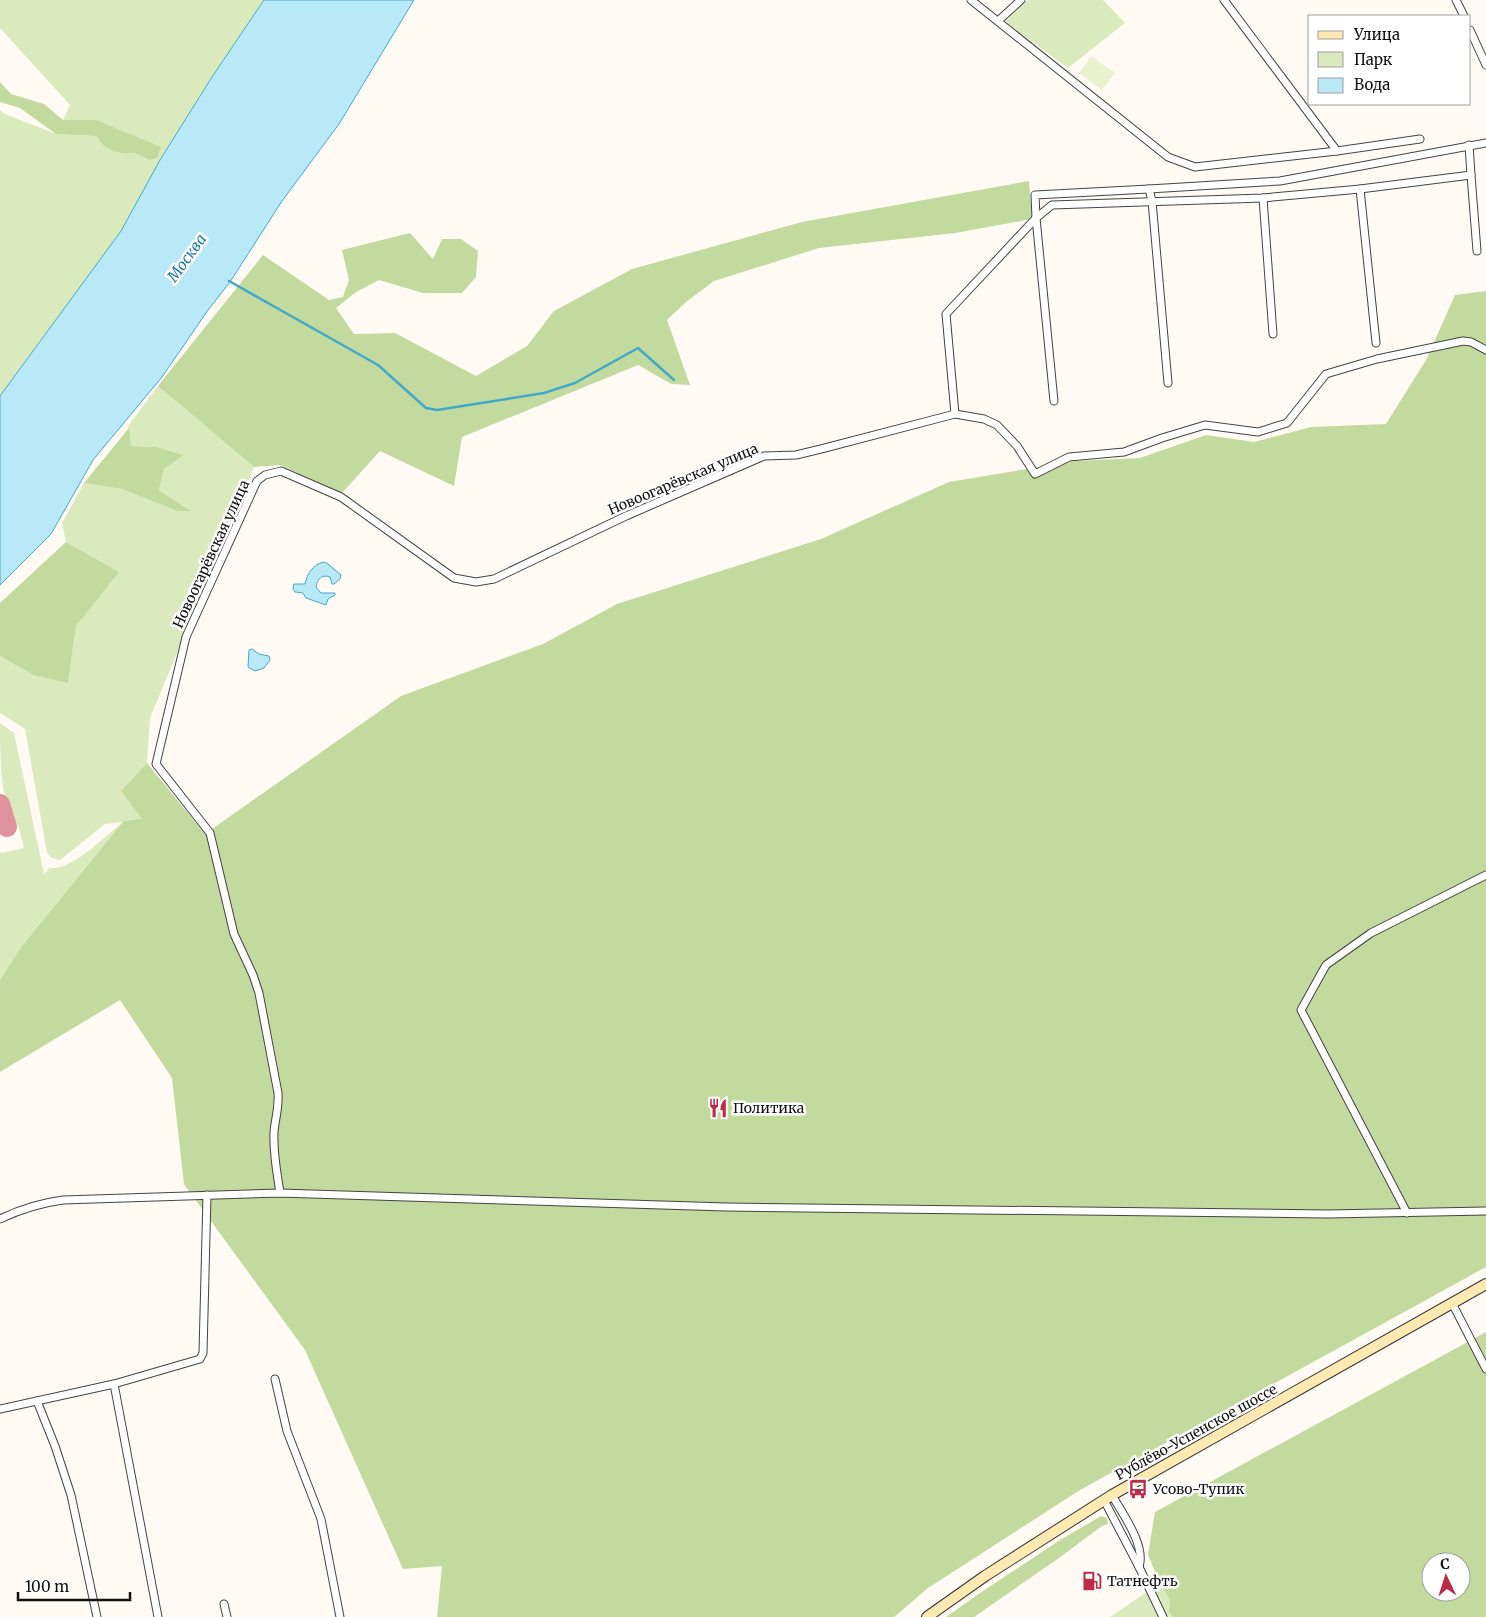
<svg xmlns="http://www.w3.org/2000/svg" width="1486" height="1617" font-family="Merriweather,serif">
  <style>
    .green { fill: #dbeabd }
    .forest { fill: #c2da9d; fill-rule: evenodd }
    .pitch { fill: #eaf1cf }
    .water { fill: #b9e8f6; stroke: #41aacc }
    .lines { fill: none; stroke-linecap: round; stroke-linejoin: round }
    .stream { stroke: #41aacc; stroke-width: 2.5 }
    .taxiway { stroke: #e0929e; stroke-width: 20 }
    .street-casing { stroke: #434343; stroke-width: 9 }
    .secondary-casing { stroke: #323232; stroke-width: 12 }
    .street { stroke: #fff; stroke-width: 7 }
    .secondary { stroke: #fde9b1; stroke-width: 10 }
    .labels { text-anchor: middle; stroke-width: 5; stroke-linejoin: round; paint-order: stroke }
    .street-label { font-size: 14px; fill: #101010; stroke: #fff }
    .poi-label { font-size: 14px; fill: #101010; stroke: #fff; text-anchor: start }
    .water-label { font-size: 15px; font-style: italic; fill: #1a7ca2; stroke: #fff }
  </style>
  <rect width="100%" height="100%" fill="#fffbf4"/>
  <g class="green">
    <polygon points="0,0 264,0 212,77 160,160 121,231 0,396 0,110 5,114 56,134 96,136 103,145 123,153 135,152 149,160 96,120 63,120 70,105 0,28"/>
    <polygon points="1028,0 1103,0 1125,23 1068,68 1008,24 1007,21 1010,16"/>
    <path d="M158,386l96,81 -104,251 -3,45 -26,28 22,28 -124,131 -19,30v-129l1,2 23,-5 -6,-23h-3c-15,-21 -15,-74 -15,-102l14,10 30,141 6,-6c23,2 55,-32 73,-46l-18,2 -45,36 -8,-2 -5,-5 -22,-124 -25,-16v-57l33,19 35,7 8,-56 42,-54 -52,-30 -4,-19 22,-40 38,6 55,22 13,-1 -31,-20 5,-21 20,-14 -27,-8 -26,-1 -3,-20z"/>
    <polygon points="1160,1583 1170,1600 1169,1612 1171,1617 1110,1617"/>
  </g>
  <g class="forest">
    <polygon points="0,82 11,94 44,104 63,120 96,120 161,147 157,158 149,160 135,153 123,153 113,151 103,145 96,136 56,134 20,108 0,102"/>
    <polygon points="1029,181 1032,219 955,233 819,248 714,281 686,302 667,320 690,385 671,384 638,365 462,437 454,486 380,451 341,494 281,465 254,467 158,386 263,255 329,300 343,297 349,280 342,250 410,233 433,259 442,239 461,239 478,251 476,277 462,293 423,293 379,280 356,292 336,308 354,334 395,333 476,376 527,346 554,311 632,269 802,222"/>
    <polygon points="1486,291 1486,1267 1080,1490 928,1588 894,1617 437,1617 442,1566 403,1569 305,1350 184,1184 172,1078 120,1000 0,1072 0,980 19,950 124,821 142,819 121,791 147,763 205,834 401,696 543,644 617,604 821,539 949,482 1075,461 1140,458 1206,435 1254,442 1311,427 1386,424 1426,360 1455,295"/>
    <polygon points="129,428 131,446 157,447 184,455 164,469 159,490 191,511 177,511 122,489 84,483"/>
    <polygon points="66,542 119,572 76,626 68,683 33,675 0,656 0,603"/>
    <path d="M1486,1332v285h-314l-3,-5 1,-12 -10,-17 -12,-28 7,-43zM1431,1562h30v30h-30z"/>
    <polygon points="1101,1516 1107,1518 1108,1524 1102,1526 1059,1558 974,1617 946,1617 983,1591 1060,1540"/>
  </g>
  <polygon class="pitch" points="1091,56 1115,73 1102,90 1079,73"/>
  <g class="water">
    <polygon points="264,0 414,0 339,124 282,201 230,282 208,310 162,377 93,460 51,534 0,585 0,396 121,231 160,160 212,77"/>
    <path d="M324,562l4,2 13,11 -1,4 -6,5h-2l-2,-7c-8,-3 -13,2 -14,10l5,6h14v2l-7,4 -2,6 -20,-7 -3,-5 -8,-1 -2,-3 1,-5h11c2,-10 8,-20 19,-22z"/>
    <polygon points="252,649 259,654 269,656 270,660 264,668 255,671 248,667 249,650"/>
  </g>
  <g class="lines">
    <polyline class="stream" points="229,281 378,365 426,408 437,410 544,393 575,383 638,348 674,380"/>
    <polyline class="taxiway" points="0,804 7,827"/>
    <defs>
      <g id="street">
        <polyline points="971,0 1168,157 1195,167 1337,151"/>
        <polyline points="1224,0 1337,151 1420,139"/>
        <polyline points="1456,0 1464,16"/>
        <polyline points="998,21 1021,0"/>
        <polyline points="1470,30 1486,65"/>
        <polyline points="1469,145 1471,175"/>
        <polyline points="1360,189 1376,343"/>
        <polyline points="1263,198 1273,334"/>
        <polyline points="1036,218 1052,205 1263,198 1360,189 1471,175 1477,251"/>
        <polyline points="1036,218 1035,195 1149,189"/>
        <polyline points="1168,383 1152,201 1149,189 1280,181 1486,143"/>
        <polyline points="955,414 946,314 1036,218 1054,401"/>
        <path d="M280,1193c-3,-20 -7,-40 -6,-60 1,-15 5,-24 4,-40l-19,-100 -6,-18 -19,-41 -24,-101 -54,-69 30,-127 71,-156 8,-6 16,-4 60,26 113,81 22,4 18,-3 132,-63 138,-60 32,-1 25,-6 134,-35 29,5 13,6 20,21 18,28 34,-17 55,-5 38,-14 43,-13 53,7 29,-9 39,-49 51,-15 86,-18 8,1 15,8"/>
        <polyline points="1407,1213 1301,1010 1326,965 1371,933 1486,875"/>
        <path d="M0,1219c21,-10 40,-16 63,-19l217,-7 446,14 602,7 158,-3"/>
        <polyline points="1452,1303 1486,1369"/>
        <polyline points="275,1379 287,1431 321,1519 340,1617"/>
        <polyline points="114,1384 158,1617"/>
        <polyline points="37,1401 55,1446 71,1495 97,1617"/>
        <polyline points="0,1409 114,1384 200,1359 203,1353 207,1195"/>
        <path d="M1112,1495c11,20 34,50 27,72"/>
        <polyline points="1104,1500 1139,1567 1163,1617"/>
        <polyline points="224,1604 227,1617"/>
      </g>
      <polyline id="secondary" points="927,1617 985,1576 1112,1495 1486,1284"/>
    </defs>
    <use href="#street" class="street-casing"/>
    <use href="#secondary" class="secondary-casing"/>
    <use href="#street" class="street"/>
    <use href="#secondary" class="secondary"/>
  </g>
  <defs>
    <symbol id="restaurant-bare" viewBox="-9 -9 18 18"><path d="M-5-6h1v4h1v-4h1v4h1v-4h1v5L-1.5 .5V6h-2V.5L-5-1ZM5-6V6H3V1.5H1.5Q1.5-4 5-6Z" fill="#c02948" stroke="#fff" stroke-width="2.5" paint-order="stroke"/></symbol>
    <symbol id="bus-bare" viewBox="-9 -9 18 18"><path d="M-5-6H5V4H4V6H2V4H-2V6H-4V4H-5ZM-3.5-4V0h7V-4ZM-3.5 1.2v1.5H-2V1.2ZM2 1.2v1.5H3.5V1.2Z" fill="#c02948" stroke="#fff" stroke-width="2.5" paint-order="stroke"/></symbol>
    <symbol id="fuel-bare" viewBox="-9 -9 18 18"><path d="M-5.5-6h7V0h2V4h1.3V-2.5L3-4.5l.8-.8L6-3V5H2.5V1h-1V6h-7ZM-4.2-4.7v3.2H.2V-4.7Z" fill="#c02948" stroke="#fff" stroke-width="2.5" paint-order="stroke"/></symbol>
  </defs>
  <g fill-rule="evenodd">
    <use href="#restaurant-bare" x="704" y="1094" width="28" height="28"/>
    <use href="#bus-bare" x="1124" y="1475" width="28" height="28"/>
    <use href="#fuel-bare" x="1078" y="1567" width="28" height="28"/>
  </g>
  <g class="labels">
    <g class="street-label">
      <text transform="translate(683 479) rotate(-23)" y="5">Новоогарёвская улица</text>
      <text transform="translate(211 554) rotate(-65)" y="5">Новоогарёвская улица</text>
      <text transform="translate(1196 1432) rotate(-29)" y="5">Рублёво-Успенское шоссе</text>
    </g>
    <g class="poi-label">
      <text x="733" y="1113">Политика</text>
      <text x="1153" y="1494">Усово-Тупик</text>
      <text x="1107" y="1586">Татнефть</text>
    </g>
    <g class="water-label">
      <text transform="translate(187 258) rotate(-54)" y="5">Москва</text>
    </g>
  </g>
  <rect x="1308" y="15" width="162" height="90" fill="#ffffff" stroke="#9f9f9f"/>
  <rect x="1318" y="31" width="25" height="8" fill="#fde9b1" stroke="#9f9f9f"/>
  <text x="1354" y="40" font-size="15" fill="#101010">Улица</text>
  <rect x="1318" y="52" width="25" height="15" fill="#dbeabd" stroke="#9f9f9f"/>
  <text x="1354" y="65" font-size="15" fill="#101010">Парк</text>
  <rect x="1318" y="78" width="25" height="15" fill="#b9e8f6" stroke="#9f9f9f"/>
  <text x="1354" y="90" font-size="15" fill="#101010">Вода</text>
  <g transform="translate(1446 1577) rotate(356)"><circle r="24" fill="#ffffff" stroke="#9f9f9f"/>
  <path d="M0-4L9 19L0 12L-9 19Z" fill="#c02948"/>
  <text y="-8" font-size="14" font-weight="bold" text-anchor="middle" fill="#101010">С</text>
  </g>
  <path d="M18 1592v8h112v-8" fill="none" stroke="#101010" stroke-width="2.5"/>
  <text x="25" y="1592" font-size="15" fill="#101010" stroke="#ffffff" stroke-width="4" paint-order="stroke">100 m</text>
</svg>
